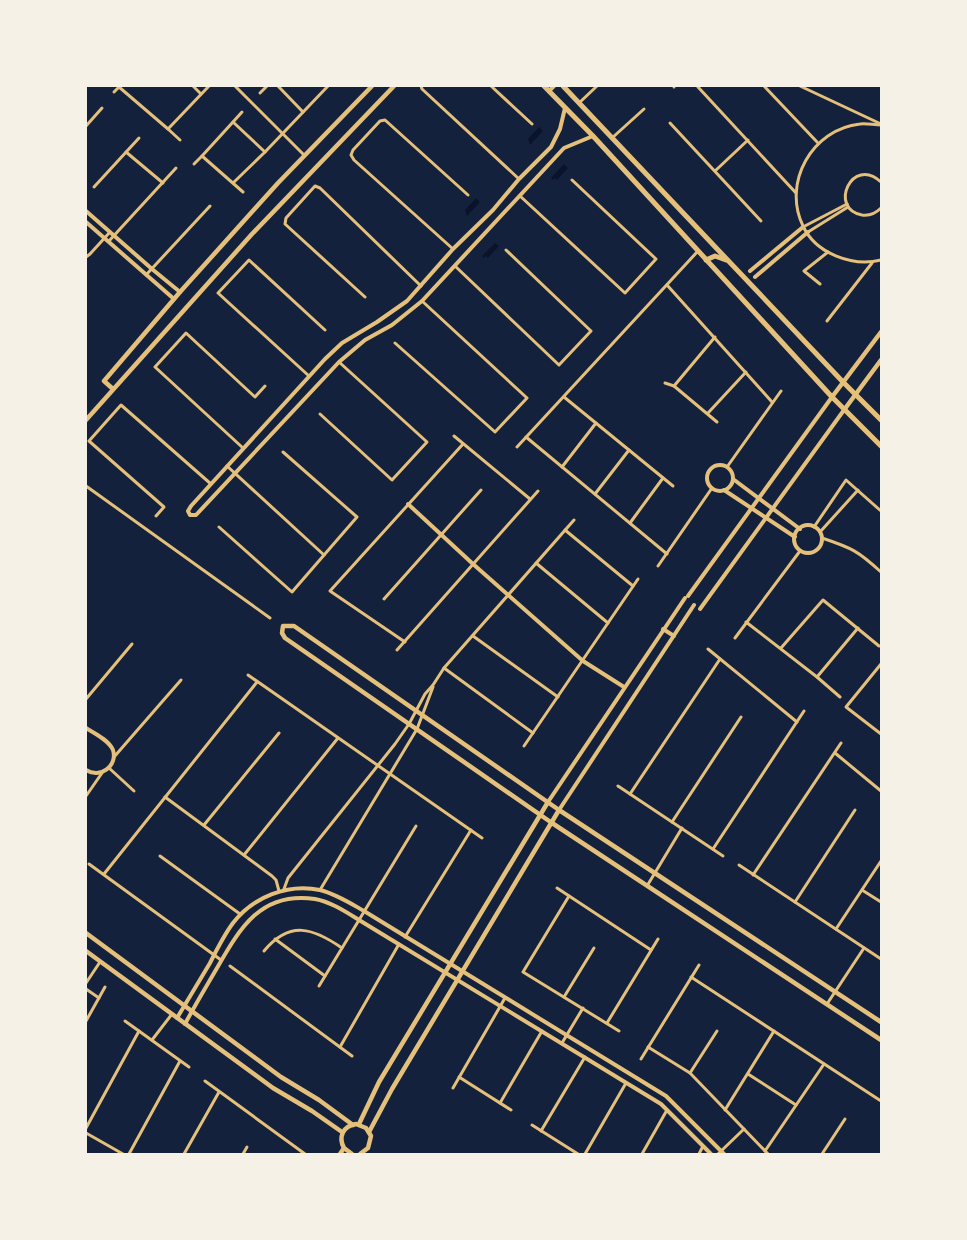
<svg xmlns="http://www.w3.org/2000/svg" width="967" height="1240" font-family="'Crimson Pro',serif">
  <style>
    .water { fill: #0b132b }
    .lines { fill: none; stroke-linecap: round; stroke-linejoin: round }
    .minor { stroke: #e5c07b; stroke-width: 3 }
    .tertiary { stroke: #e5c07b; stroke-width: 4 }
    .secondary { stroke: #e5c07b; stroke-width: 4.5 }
    .primary { stroke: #e5c07b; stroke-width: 5 }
  </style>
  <rect width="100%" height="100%" fill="#14213d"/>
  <g class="water">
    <polygon points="539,127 543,131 530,145 528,139"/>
    <polygon points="564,164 568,168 557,180 555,178 553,180 551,178"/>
    <polygon points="476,198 480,202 467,216 465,210"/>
    <polygon points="495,243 499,246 488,258 486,256 484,258 482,256"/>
  </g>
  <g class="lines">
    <g class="minor">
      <polyline points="120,86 119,87 168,129 209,86"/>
      <polyline points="193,86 201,94"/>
      <polyline points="235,86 304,155"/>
      <polyline points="278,86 303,112"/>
      <polyline points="421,86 422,89 519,179"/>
      <polyline points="491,86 532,124"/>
      <polyline points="674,86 674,87"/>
      <polyline points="764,86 818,143"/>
      <polyline points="800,86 881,124"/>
      <polyline points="698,87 796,193"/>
      <polyline points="114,92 119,87"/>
      <polyline points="260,93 267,86"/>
      <polyline points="579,103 597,86"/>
      <polyline points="233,122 242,112"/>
      <polyline points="670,123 761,221"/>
      <path d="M881,125c-7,0 -15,-2 -21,-1 -48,5 -78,59 -57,102 13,28 50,41 78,34"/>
      <polyline points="86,126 102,108"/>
      <polyline points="168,129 180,140"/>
      <polyline points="612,138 644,109"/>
      <polyline points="126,152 163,183"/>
      <polyline points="265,152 328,86"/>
      <polyline points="194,164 202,156"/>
      <polyline points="715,171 748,140"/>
      <path d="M881,182c-29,-27 -53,27 -19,33 7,1 14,-2 19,-7"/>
      <polyline points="233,183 265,152 233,122 202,156 243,192"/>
      <polyline points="94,187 139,138"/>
      <polyline points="520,196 625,293 656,259 572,180"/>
      <polyline points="803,227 847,204"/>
      <polyline points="808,232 848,207"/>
      <polyline points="109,241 176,168"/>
      <polyline points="453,249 354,160 351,155 353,150 380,121 385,120 468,195"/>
      <polyline points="86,257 90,254 110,232"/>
      <polyline points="455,266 559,365 591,331 506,250"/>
      <polyline points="146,275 210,206"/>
      <polyline points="820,284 804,271 828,252"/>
      <polyline points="667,285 772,402"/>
      <polyline points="365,297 285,224 286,218 315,186 320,188 421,286"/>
      <polyline points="827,321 872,263"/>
      <polyline points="395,343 495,432 527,398 422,301"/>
      <polyline points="309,376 218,293 249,260 325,330"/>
      <polyline points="665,383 674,386 717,422"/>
      <polyline points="674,386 715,337"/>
      <polyline points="564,397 673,486"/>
      <polyline points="708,413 746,372"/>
      <polyline points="320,414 392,480 427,442 339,362"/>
      <polyline points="454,436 530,499"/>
      <polyline points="526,437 667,554"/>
      <polyline points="517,447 698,251"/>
      <polyline points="243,448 155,367 186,333 255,397 265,386"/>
      <polyline points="227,466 324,555"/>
      <polyline points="562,467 596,423"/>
      <polyline points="727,467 781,391"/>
      <polyline points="86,486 270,618"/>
      <polyline points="595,494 629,450"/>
      <polyline points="156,516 164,507 89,441 121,405 211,484"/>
      <polyline points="630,523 663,478"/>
      <polyline points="219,527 292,592 357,517 283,452"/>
      <polyline points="814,527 846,480 881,511"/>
      <polyline points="565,530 633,586"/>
      <polyline points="820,532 858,490"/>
      <path d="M822,538c30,10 36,13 59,34"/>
      <polyline points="536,563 608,623"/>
      <polyline points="658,566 712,488"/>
      <polyline points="384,599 481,490"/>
      <polyline points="746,622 817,677 840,697"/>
      <polyline points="473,636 558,697"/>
      <polyline points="735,638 800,551"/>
      <polyline points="405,642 330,591 463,444"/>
      <polyline points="781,648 823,600 879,646"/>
      <polyline points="708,649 797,722"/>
      <polyline points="397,650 538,491"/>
      <polyline points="881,664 846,707 881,734"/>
      <polyline points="444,668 533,733"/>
      <polyline points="248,675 482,838"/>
      <polyline points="817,677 858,628"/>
      <polyline points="86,699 132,644"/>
      <polyline points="524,746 638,579"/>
      <polyline points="835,753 881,791"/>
      <polyline points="114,757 181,680"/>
      <polyline points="109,768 134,791"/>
      <polyline points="618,786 723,856"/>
      <polyline points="630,794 720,659"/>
      <polyline points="86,796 102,773"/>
      <polyline points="165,797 272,876 276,880 279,891"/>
      <polyline points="672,822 741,717"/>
      <polyline points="204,825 279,733"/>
      <polyline points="713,849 804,711"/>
      <polyline points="244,855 338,738"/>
      <polyline points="160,856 240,914"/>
      <polyline points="89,864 221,960"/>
      <polyline points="739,865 881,959"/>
      <polyline points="104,874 257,682"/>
      <polyline points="753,875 841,743"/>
      <polyline points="647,886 682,828"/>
      <polyline points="557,888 651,950"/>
      <polyline points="284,889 288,878 395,744 409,724 425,694 433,685 444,668 574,520"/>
      <polyline points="320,890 417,729 433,687"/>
      <polyline points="862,890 881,902"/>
      <polyline points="569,896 523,972 619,1031"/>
      <polyline points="795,902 855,810"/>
      <polyline points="836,929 881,861"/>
      <polyline points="405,937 471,830"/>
      <polyline points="275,939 325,976"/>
      <path d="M264,951c26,-31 49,-23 78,-3"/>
      <polyline points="230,966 352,1056"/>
      <polyline points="691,977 881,1101"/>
      <polyline points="86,983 100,962"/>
      <polyline points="319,986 416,826"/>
      <polyline points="86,989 99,998"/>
      <polyline points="564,997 594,948"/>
      <polyline points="827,1004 864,948"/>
      <polyline points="86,1021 105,987"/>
      <polyline points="125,1021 189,1067"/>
      <polyline points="607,1023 658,939"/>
      <polyline points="152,1040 172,1014"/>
      <polyline points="562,1043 583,1008"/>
      <polyline points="340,1047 399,944"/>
      <polyline points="648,1047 690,1073 768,1154"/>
      <polyline points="641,1059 699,965"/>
      <polyline points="690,1073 717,1031"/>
      <polyline points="748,1074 796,1105"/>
      <polyline points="459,1077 511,1110"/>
      <polyline points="205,1081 305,1154"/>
      <polyline points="453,1088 505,998"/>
      <polyline points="500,1103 542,1031"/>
      <polyline points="725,1110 774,1031"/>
      <polyline points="532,1125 578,1154"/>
      <polyline points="86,1128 139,1031"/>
      <polyline points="541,1131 585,1057"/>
      <polyline points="86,1133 123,1154"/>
      <polyline points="765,1151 824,1064"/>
      <polyline points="129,1154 180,1061"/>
      <polyline points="184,1154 219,1092"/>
      <polyline points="243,1154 247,1147"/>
      <polyline points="585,1154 626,1083"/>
      <polyline points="642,1154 667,1110"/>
      <polyline points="699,1154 703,1146"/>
      <polyline points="718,1154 744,1129"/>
      <polyline points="822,1154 845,1119"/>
    </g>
    <g class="tertiary">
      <polyline points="549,91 554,86"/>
      <polyline points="565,108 560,129 551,147 519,179 493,210 453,249 407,301 377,322 342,343 325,359 191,506 188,511 190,515 196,515 339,362 365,340 392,325 422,301 564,148 593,136"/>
      <polyline points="86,211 152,269 180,292"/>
      <polyline points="86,222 174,299"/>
      <polyline points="750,271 803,227"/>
      <polyline points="755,277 808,232"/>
      <circle cx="720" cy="478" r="13"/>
      <polyline points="733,479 800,529"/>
      <polyline points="724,490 795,537"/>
      <polyline points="408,504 473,564 583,661 624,687"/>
      <circle cx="808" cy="539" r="14"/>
      <polyline points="688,596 832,397"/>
      <polyline points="700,609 844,410"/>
      <polyline points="663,629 674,636"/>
      <path d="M86,728c8,5 23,12 27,22 5,16 -13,29 -27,20"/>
      <polyline points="548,802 685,598"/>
      <polyline points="559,810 694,605"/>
      <path d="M177,1018c11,-18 22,-37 33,-55 7,-14 14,-28 23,-40 20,-26 55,-40 87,-33 16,4 30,13 44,21l302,185 58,58"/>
      <path d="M185,1024c10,-19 21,-37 32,-56 23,-40 44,-77 98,-69 16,3 31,13 44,21l302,184 50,50"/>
    </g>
    <g class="secondary">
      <polyline points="113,389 104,381 180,292 278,183 372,86"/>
      <polyline points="832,397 881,332"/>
      <polyline points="844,410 881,360"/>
      <polyline points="86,420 252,234 394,86"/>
      <polyline points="86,933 281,1077 319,1100 353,1125"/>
      <polyline points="86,951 273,1088 312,1111 342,1132"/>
      <polyline points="881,1022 559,810 294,626 283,626 282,633 285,638 552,823 881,1040"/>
      <polyline points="359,1124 379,1082 548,802"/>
      <polyline points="369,1132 392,1089 559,810"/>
      <polyline points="340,1154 344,1148"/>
      <path d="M352,1154l-8,-6c-6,-11 -1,-22 12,-24l10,4 5,8 -3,12 -8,6"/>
    </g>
    <g class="primary">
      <polyline points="544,86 593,136 832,397 881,446"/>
      <polyline points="563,86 843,382 881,420"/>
      <polyline points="706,260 715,256 726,260"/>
    </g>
  </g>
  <rect width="967" height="1240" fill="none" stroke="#f6f1e7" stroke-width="174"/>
</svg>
